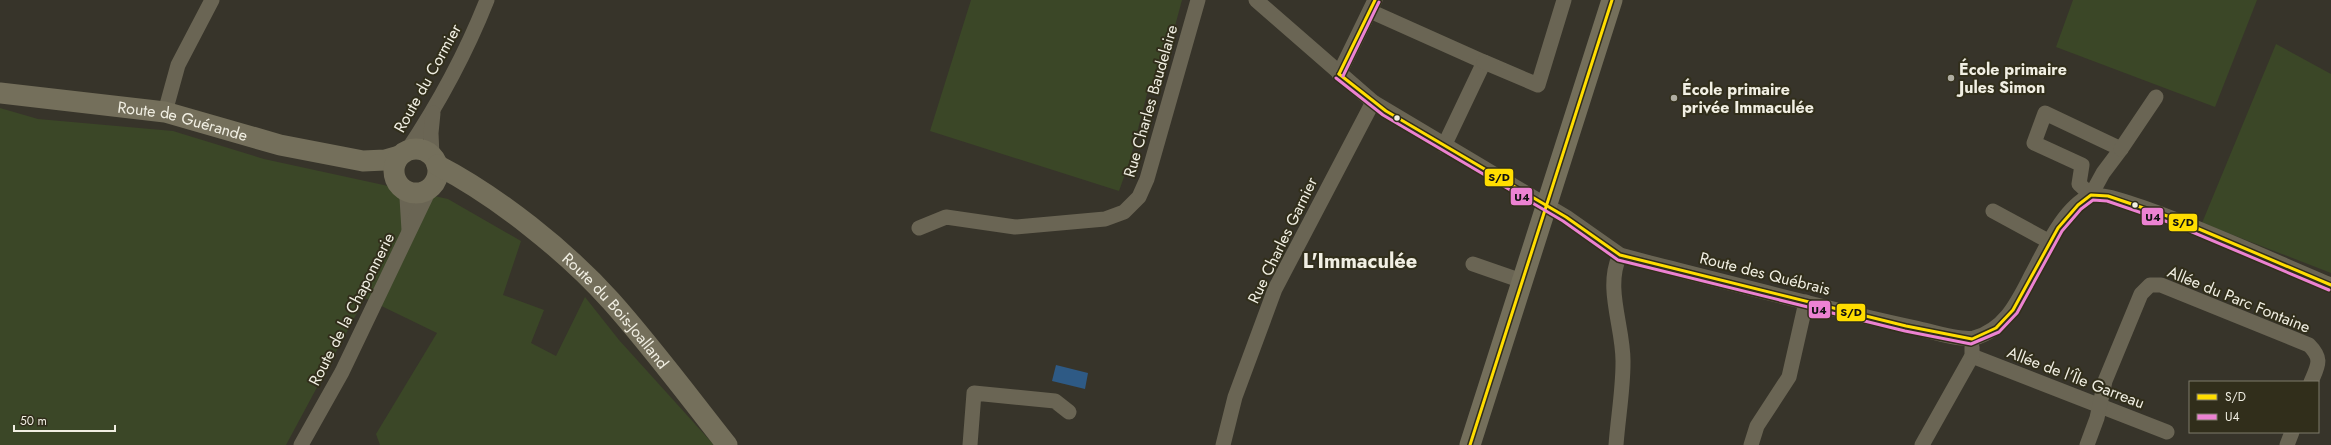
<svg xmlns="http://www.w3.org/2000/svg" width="2331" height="445" font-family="Jost,sans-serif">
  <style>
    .green { fill: #3b4727 }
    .water { fill: #2e5a85 }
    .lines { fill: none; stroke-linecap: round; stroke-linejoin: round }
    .street { stroke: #6a6554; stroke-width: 15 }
    .secondary { stroke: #746f5b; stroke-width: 21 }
    .bus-1-casing { stroke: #312e1b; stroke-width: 6 }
    .bus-2-casing { stroke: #312e1b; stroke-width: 6 }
    .bus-1 { stroke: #fd0; stroke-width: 3 }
    .bus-2 { stroke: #ec82d2; stroke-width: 3 }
    .poi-dot { fill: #b0aea2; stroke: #312e1b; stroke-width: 1.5 }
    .bus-dot { fill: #f1efe3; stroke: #312e1b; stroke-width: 1.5 }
    .labels { text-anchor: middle; stroke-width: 4; stroke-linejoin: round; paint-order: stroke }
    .poi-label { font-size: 16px; font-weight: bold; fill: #f1efe3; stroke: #312e1b; text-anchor: start }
    .street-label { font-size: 16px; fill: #f1efe3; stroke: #312e1b }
    .district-label { font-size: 20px; font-weight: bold; fill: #f1efe3; stroke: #312e1b }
    .line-badge { stroke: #312e1b; stroke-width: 1.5 }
    .pale-badge-label { font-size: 11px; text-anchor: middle; font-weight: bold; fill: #111 }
  </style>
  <rect width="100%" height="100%" fill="#37342a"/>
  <g class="green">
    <polygon points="971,0 1182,0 1160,82 1149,86 1130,160 1119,191 930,131"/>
    <polygon points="2073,0 2257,0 2215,107 2056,47"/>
    <polygon points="2276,44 2331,74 2331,273 2202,223"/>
    <polygon points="0,108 38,119 173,131 264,159 448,199 521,241 503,295 544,310 531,343 556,356 585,297 619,340 714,445 380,445 376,434 437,333 365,298 286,445 0,445"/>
  </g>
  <polygon class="water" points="1056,365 1088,373 1085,389 1052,381"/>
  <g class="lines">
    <g class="street">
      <path d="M1256,0l117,102 193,115 54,38 30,8c88,22 177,46 266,65 14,3 45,13 58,10 32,-9 44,-37 58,-64 13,-24 32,-67 58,-78 22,-10 207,76 241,89"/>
      <polyline points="1370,11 1484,62 1444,146"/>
      <polyline points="1484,62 1538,85 1564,0"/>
      <polyline points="1339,74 1375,0"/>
      <polyline points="165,112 178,65 212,0"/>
      <polygon points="2045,113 2121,149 2103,173 2091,195 2079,184 2082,165 2034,143"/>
      <polyline points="2121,149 2156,97"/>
      <path d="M407,151c32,-48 59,-98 80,-151"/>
      <polyline points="432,156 431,133 433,113"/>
      <polyline points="403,189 407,198 409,230"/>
      <polyline points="1993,211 2050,242"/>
      <polyline points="919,228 946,217 1015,227 1105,219 1124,212 1139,197 1147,179 1198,0"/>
      <polyline points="1473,264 1522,281"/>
      <polyline points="1972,356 2167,432"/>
      <polyline points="301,445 342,372 430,188"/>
      <polyline points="970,445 974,393 1055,401 1069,412"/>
      <polyline points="1223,445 1235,397 1275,289 1373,102"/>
      <path d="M1616,445c2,-27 7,-55 7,-82 1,-35 -19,-75 -3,-108"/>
      <polyline points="1751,445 1757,426 1789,377 1806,302"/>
      <polyline points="1922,445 1972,356 1972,347"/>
      <path d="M2087,445l10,-27 8,-37 36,-87 9,-9h11l148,60c14,14 9,20 2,37"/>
      <polyline points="2287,445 2292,432"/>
    </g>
    <g class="secondary">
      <path id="s1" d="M0,93l165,19 115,33 83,16 22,-1 14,-4"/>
      <circle cx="416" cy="171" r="22"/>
      <path id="s2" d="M437,165c60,31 129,86 174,136 41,46 78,96 116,144"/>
      <polyline points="1470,445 1612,0"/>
    </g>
    <defs>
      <g id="bus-1">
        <polyline points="1339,74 1386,111 1566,217 1620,255 1906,326 1972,339 1996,328 2013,310 2058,228 2078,205 2091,195 2108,196 2173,218 2331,285"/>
        <polyline points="1339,74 1375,0"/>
        <polyline points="1470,445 1612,0"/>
      </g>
      <g id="bus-2">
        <polyline points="1343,76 1379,2"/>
        <polyline points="1336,78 1383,115 1563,221 1618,260 1905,331 1971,344 1999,332 2017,313 2062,231 2081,209 2093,200 2107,201 2171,223 2329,290"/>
      </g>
    </defs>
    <use href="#bus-1" class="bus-1-casing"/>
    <use href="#bus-2" class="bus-2-casing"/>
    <use href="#bus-1" class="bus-1"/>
    <use href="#bus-2" class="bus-2"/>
  </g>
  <g class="poi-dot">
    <circle cx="1951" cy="78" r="4"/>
    <circle cx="1674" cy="98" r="4"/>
  </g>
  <g class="bus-dot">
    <circle cx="1397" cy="118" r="3.5"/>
    <circle cx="2135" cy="205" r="3.5"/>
  </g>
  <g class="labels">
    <g class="poi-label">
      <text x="1959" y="75">École primaire<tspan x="1959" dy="18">Jules Simon</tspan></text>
      <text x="1682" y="95">École primaire<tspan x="1682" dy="18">privée Immaculée</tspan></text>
    </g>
    <g class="street-label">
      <text transform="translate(427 78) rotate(-61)" y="6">Route du Cormier</text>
      <text transform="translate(1150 101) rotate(-74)" y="6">Rue Charles Baudelaire</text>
      <text dy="6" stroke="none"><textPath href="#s1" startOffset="185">Route de Guérande</textPath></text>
      <text transform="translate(1282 240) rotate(-64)" y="6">Rue Charles Garnier</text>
      <text transform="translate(1765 273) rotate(14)" y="6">Route des Québrais</text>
      <text transform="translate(2239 299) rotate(22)" y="6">Allée du Parc Fontaine</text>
      <text transform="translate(351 309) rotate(-63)" y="6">Route de la Chaponnerie</text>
      <text dy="6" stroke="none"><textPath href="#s2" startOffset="232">Route du Bois-Joalland</textPath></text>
      <text transform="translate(2076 377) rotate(21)" y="6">Allée de l'Île Garreau</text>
    </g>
    <g class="district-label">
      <text x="1360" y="268">L'Immaculée</text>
    </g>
  </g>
  <g class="line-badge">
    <rect x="1484" y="168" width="30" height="19" rx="4" fill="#fd0"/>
    <rect x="1510" y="187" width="23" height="19" rx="4" fill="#ec82d2"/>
    <rect x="2141" y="207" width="23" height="19" rx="4" fill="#ec82d2"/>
    <rect x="2168" y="213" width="30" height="19" rx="4" fill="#fd0"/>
    <rect x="1808" y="300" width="23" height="19" rx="4" fill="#ec82d2"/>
    <rect x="1836" y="303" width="30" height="19" rx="4" fill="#fd0"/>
  </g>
  <g class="pale-badge-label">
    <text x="1499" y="181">S/D</text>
    <text x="1522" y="201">U4</text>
    <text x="2153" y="221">U4</text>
    <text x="2183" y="226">S/D</text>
    <text x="1819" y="314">U4</text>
    <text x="1851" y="316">S/D</text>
  </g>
  <rect x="2189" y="381" width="130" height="52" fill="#312e1b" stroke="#7e7b6b"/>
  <rect x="2197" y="394" width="20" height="6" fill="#ffdd00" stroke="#7e7b6b"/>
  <text x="2225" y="401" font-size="12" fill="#f1efe3">S/D</text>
  <rect x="2197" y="414" width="20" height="6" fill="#ec82d2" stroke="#7e7b6b"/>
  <text x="2225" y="421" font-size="12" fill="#f1efe3">U4</text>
  <path d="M14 425v6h101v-6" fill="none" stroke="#f1efe3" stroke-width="2"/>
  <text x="20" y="425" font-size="12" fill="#f1efe3" stroke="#312e1b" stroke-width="3" paint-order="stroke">50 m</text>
</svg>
